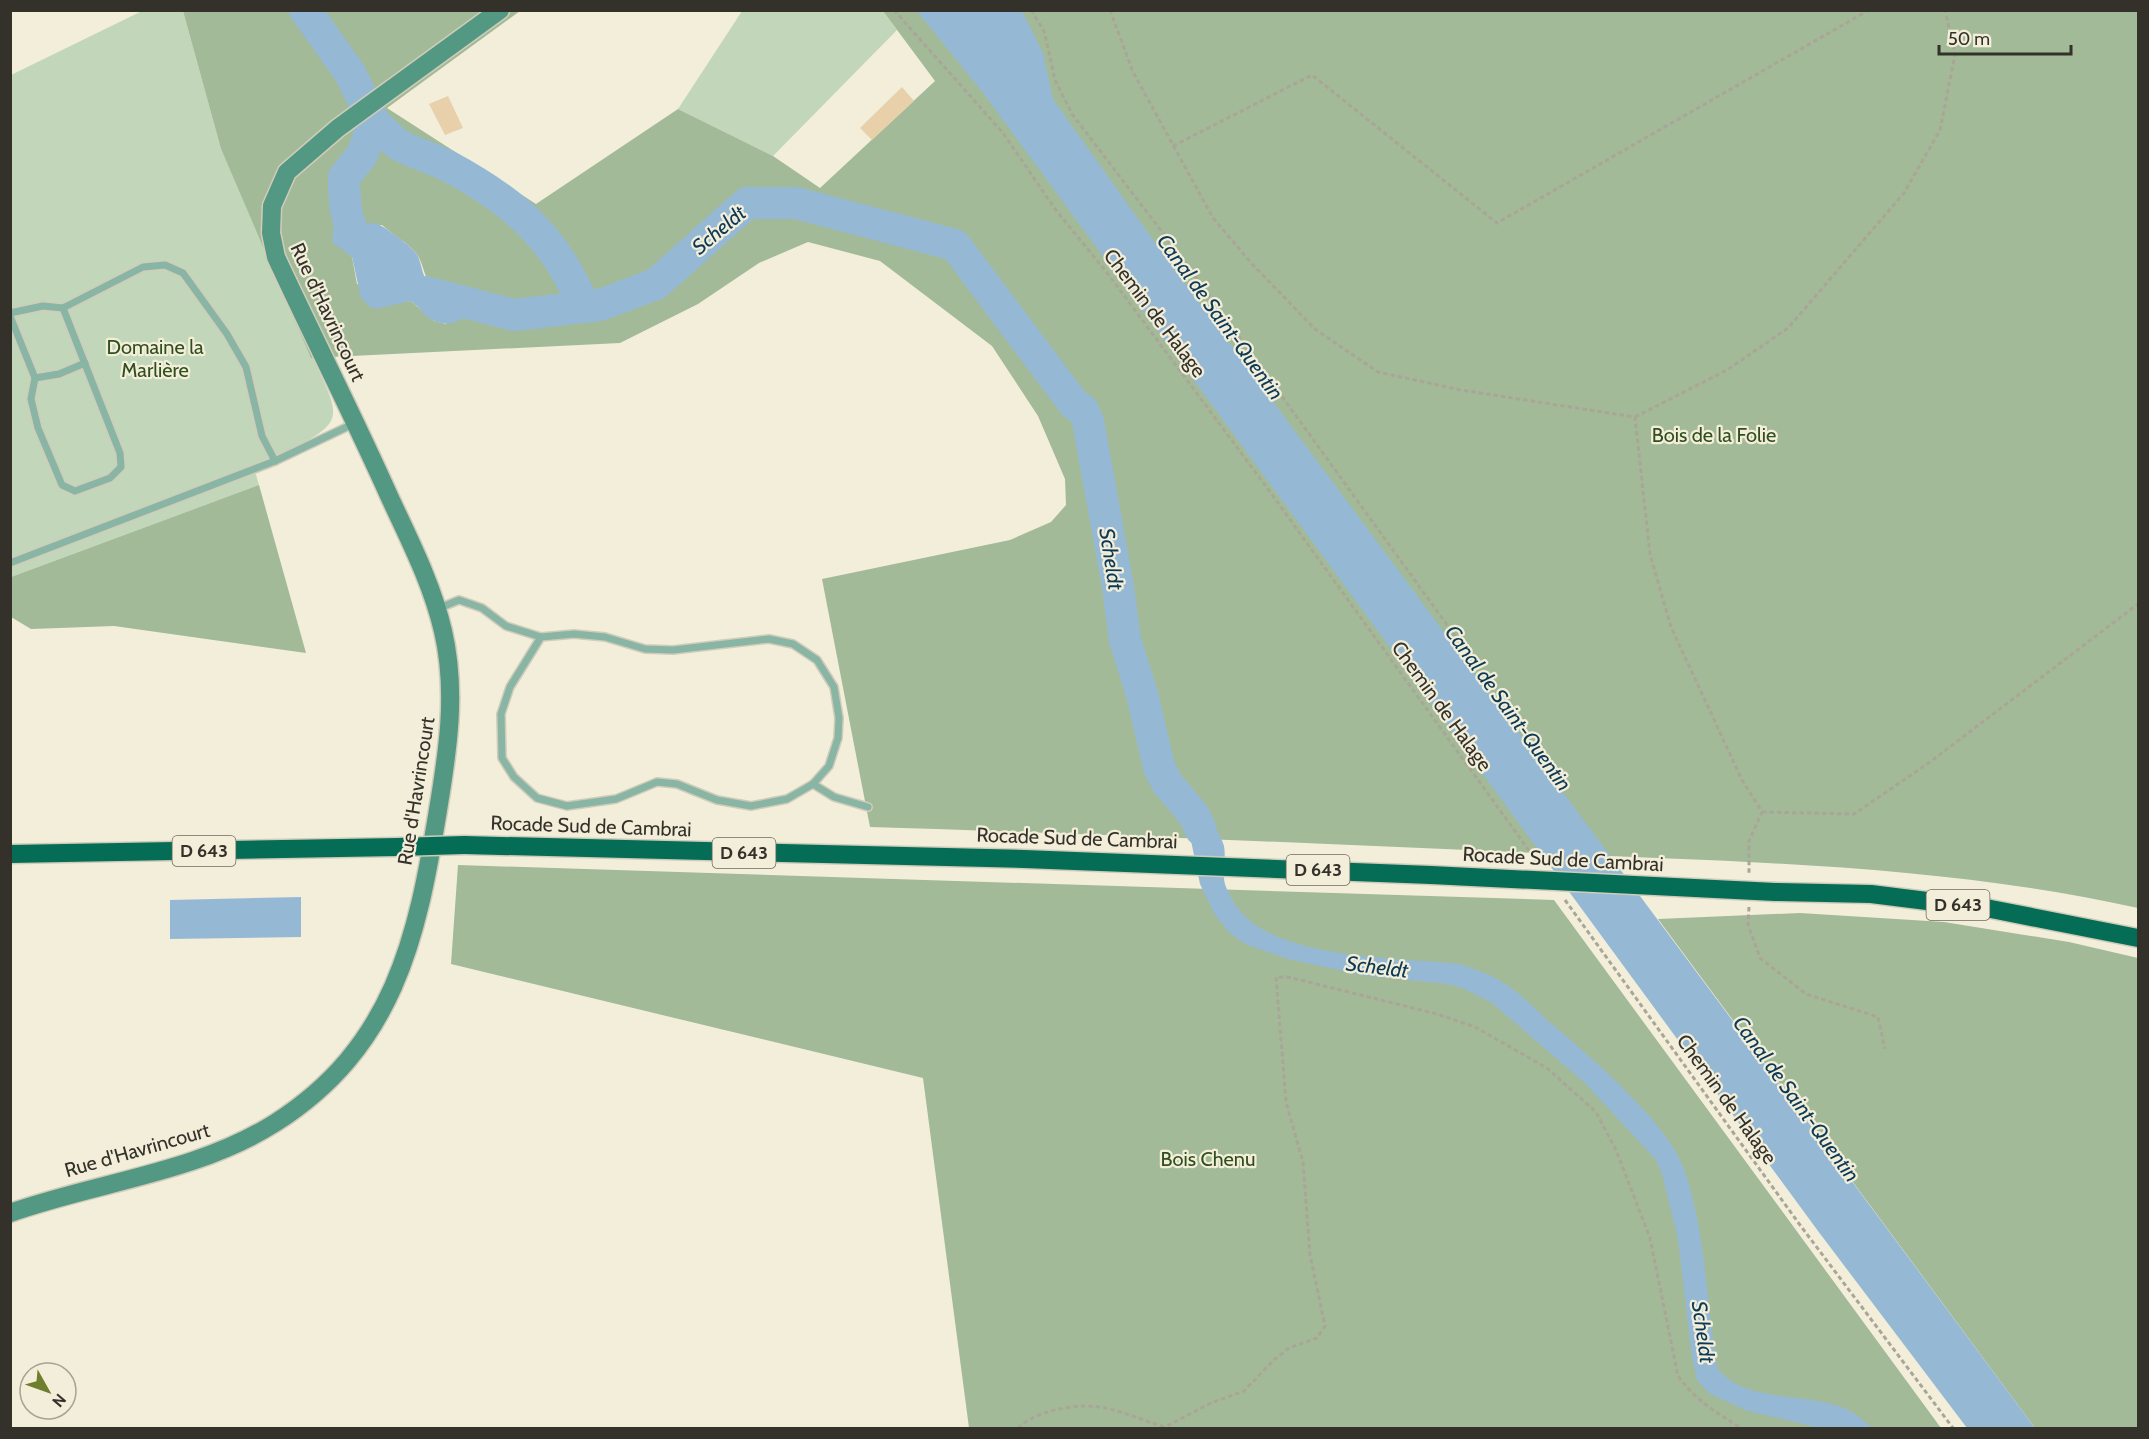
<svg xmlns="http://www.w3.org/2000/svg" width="2149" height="1439" font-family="Cabin,sans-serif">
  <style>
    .green { fill: #c2d6b9 }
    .forest { fill: #a2ba97; fill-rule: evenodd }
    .water { fill: #95b9d5 }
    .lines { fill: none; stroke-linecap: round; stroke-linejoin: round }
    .river { stroke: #95b9d5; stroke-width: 32 }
    .building { fill: #e8d0ab }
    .lane-casing { stroke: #d0ccba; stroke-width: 10 }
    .secondary-casing { stroke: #d0ccba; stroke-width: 21 }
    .highway-casing { stroke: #d0ccba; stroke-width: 21 }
    .path { stroke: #aaa697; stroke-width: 3; stroke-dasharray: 4.5 3; stroke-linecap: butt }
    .lane { stroke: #89b5a5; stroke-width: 7 }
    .secondary { stroke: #539882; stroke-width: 18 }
    .highway { stroke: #056d56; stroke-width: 18 }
    .highway-bridge-casing { stroke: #d0ccba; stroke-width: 21; stroke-linecap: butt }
    .highway-bridge { stroke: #056d56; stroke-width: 18 }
    .labels { text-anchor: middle; stroke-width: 4.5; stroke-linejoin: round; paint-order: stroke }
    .shield { fill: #f3eeda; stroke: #6d6a5f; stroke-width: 1.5 }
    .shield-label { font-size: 18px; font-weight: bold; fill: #33312a }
    .street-label { font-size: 20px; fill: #33312a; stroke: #f3eeda }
    .park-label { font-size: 20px; fill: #2f4f1d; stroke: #f3eeda }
    .water-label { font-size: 21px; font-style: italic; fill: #0c3955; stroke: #f3eeda }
  </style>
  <rect width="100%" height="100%" fill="#f3eeda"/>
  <g class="green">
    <path d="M142,11h41l38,138 106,240c4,10 9,21 4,32 -9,18 -59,35 -78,44l6,20 -248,92v-502z"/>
    <polygon points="742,11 883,11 897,30 773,156 678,109"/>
  </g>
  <g class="forest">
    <path d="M183,11h337l-133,97 149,96 142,-95 95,47 47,32 115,-107 -52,-70h1255v897c-189,-42 -385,-46 -578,-54 -230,-10 -460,-20 -690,-27l-48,-248 188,-39 41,-18 15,-17 -1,-26 -27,-63 -46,-70 -112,-85 -72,-19 -49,21 -61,41 -78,39 -309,15 -90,-209zM357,212l9,15 16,-2c10,9 26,18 34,28 11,15 5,31 27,36l3,35 -12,-3 -23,-20 -10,1 -44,-18 -5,-27 -6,-7z"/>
    <polygon points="259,485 306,653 114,626 31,629 11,617 11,577"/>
    <polygon points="458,865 1554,900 1941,1428 969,1428 923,1078 451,964"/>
    <polygon points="1800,913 1944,922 2069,942 2138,958 2138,1428 2035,1428 1658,919"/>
  </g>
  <g class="water">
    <polygon points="917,11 1022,11 1043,53 1053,99 1156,244 2035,1428 1967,1428 1818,1231 984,94"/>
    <path d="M341,208c16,-1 16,8 24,18 3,-2 5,-3 9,-3 7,0 38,24 42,30 7,10 5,27 17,34 13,7 27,5 36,20 -5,20 -30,21 -44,8 -5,-6 -8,-10 -14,-14l-35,8 -7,-3 -8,-8 -9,-41 -20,-15 3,-27z"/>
    <path d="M1187,788c11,15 32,40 37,58 2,10 -1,22 0,32 0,7 5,15 8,21 31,62 168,58 227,65 16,5 31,10 46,20 15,9 28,23 41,35 40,34 122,103 138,150 22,64 22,132 33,198 22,36 92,25 129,42 9,4 19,13 27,19h-53l-72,-17 -38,-17 -13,-14 -5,-22 -14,-119 -16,-65 -6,-14 -71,-77 -93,-80 -27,-14 -17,-5 -81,-8 -79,-17 -43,-15 -15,-11 -15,-18 -15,-31 -11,-53 -6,-13 -17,-17z"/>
    <polygon points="301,897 301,937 170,939 170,900"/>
  </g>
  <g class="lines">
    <g class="river">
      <path d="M305,10l45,63 24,49 -12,33 -18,22c0,22 1,53 20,68"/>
      <path d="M374,122c8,8 17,18 27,24 15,8 32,12 47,20 65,35 107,70 136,141"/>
      <polyline points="425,292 514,315 600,305 656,284 747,203 796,203 955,245 1074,404 1083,410 1088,421 1118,587 1125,640 1142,694 1159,767 1167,783 1194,815 1201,830"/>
    </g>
  </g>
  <g class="building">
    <polygon points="902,87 914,101 872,140 860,128"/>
    <polygon points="448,96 463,128 445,135 429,104"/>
  </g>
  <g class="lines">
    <defs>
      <g id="lane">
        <polyline points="10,313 43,306 63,308"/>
        <polyline points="10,316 35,378 31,399 38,428 62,485 75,491 110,478 121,467 120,453 63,308 143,267 165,265 183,273 227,334 246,367 262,436 275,461"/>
        <polyline points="35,378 59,374 85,363"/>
        <polyline points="10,563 275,461 353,424"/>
        <polyline points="437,609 459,600 482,608 506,626 541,637"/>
        <polygon points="574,634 605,637 645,649 673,650 769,639 793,644 817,660 834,687 839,718 838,738 829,766 813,784 787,799 751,806 717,800 677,784 657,782 616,799 567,806 537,798 514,777 502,758 501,714 510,687 541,637"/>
        <polyline points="813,784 834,797 868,807"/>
      </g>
      <path id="secondary" d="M10,1213c87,-31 186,-40 265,-90 119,-76 142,-184 163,-313 10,-60 19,-119 5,-179 -11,-47 -33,-90 -53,-133 -36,-81 -77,-161 -114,-241l-5,-24 1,-27 15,-34 51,-44 162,-118"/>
      <g id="highway">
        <polyline points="464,845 1024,859 1431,875"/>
        <polyline points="10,854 398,847"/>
        <polyline points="1775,892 1871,894 1991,909 2138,938"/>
      </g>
    </defs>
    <use href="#lane" class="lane-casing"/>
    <use href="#secondary" class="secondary-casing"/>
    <use href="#highway" class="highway-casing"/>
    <g class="path">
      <polyline points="894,10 1003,133 1055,209 1108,274 1265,485 1538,863"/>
      <polyline points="1031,10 1044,31 1055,80 1072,114 1185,262 1494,690"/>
      <polyline points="1110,10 1133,72 1213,218 1253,265 1315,329 1378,372 1461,390 1635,417 1650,554 1671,627 1742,780 1762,812 1749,841 1749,873"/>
      <polyline points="1173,146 1312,75 1497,223 1869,10"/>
      <polyline points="1635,417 1727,370 1788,328 1904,193 1940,130 1955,55 1945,10"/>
      <polyline points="1762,812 1854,814 1930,762 2138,604"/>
      <polyline points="1565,900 1800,1225 1953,1428"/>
      <polyline points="1749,907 1748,924 1760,958 1806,994 1878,1017 1885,1049"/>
      <path d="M1018,1428c8,-8 22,-14 33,-17 51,-13 67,2 114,16l46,-24 33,-12 31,-32 14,-11 28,-10 8,-12 -15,-71 -7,-93 -17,-60 -10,-125h12l149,37 38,13 72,41 49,44 20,38 34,88 28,138c17,24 39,37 63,52"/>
    </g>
    <use href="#lane" class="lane"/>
    <use href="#secondary" class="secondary"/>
    <use href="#highway" class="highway"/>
    <defs>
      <g id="highway-bridge">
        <polyline points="398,847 464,845"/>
        <polyline points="1431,875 1775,892"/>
      </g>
    </defs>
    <use href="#highway-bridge" class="highway-bridge-casing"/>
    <use href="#highway-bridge" class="highway-bridge"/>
  </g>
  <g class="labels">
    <g class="shield">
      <rect x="172.5" y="836" width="63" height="30" rx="4.5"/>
      <rect x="712.5" y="838" width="63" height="30" rx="4.5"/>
      <rect x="1286.5" y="855" width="63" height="30" rx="4.5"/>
      <rect x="1926.5" y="890" width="63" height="30" rx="4.5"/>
    </g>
    <g class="shield-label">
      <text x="204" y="857">D 643</text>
      <text x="744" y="859">D 643</text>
      <text x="1318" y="876">D 643</text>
      <text x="1958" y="911">D 643</text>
    </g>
    <g class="street-label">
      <text transform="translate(328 312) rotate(65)" y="7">Rue d'Havrincourt</text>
      <text transform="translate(1155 313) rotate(53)" y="7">Chemin de Halage</text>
      <text transform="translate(1442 706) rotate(54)" y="7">Chemin de Halage</text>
      <text transform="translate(416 791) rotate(-81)" y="7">Rue d'Havrincourt</text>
      <text transform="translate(591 826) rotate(2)" y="7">Rocade Sud de Cambrai</text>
      <text transform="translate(1077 838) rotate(2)" y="7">Rocade Sud de Cambrai</text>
      <text transform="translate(1563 859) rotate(3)" y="7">Rocade Sud de Cambrai</text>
      <text transform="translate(1727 1099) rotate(54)" y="7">Chemin de Halage</text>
      <text transform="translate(137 1150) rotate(-16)" y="7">Rue d'Havrincourt</text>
    </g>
    <g class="park-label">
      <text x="155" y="354">Domaine la<tspan x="155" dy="23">Marlière</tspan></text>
      <text x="1714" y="442">Bois de la Folie</text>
      <text x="1208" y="1166">Bois Chenu</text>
    </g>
    <g class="water-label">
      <text transform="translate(719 230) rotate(-40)" y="7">Scheldt</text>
      <text transform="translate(1220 317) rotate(54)" y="7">Canal de Saint-Quentin</text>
      <text transform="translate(1111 559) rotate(81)" y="7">Scheldt</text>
      <text transform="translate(1508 708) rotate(54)" y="7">Canal de Saint-Quentin</text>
      <text transform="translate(1377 967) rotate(7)" y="7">Scheldt</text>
      <text transform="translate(1796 1099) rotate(54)" y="7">Canal de Saint-Quentin</text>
      <text transform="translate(1703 1332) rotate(82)" y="7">Scheldt</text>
    </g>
  </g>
  <rect width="2149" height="1439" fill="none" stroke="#33312a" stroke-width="24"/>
  <g transform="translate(48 1391) rotate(130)"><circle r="28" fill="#f3eeda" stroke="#a6a294" stroke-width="1.5"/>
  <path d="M0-4.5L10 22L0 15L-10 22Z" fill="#6f7e2c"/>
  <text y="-9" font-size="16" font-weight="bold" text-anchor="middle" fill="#33312a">N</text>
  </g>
  <path d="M1939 45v9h132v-9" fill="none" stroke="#33312a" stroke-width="3"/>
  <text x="1948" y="45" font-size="18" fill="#33312a" stroke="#f3eeda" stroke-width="4.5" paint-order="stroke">50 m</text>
</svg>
